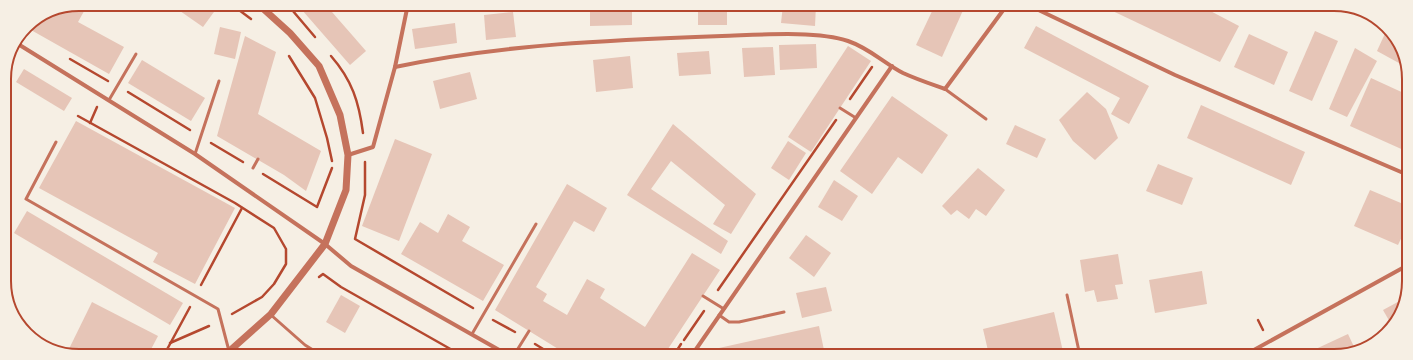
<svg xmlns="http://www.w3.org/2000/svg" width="1413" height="360" font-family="'Fira Sans Condensed',sans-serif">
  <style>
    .building { fill: #e6c5b7 }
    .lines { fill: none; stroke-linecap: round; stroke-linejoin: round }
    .path { stroke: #b5482f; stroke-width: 2.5 }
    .service { stroke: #c5725c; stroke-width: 3 }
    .minor { stroke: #c5725c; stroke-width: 4 }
    .tertiary { stroke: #c5725c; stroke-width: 7 }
    .rim { fill: none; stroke: #b5482f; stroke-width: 2 }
  </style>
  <rect width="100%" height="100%" fill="#f6efe4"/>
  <g class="building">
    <polygon points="79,4 88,4 78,22 124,47 109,74 31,30 37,19 50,10"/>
    <polygon points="170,4 218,4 219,5 203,27"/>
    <polygon points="308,4 325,4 366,51 350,65 302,10"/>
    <polygon points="590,5 632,5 632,25 590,26"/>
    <rect x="698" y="5" width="29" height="20"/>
    <polygon points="783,5 816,5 815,26 781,23"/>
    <polygon points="935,5 965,6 942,57 916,45"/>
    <polygon points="1100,5 1199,5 1239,26 1220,62"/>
    <polygon points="513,12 516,37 486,40 484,15"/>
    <polygon points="455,23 457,43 415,49 412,29"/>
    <polygon points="1036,26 1149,86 1129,124 1111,114 1120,98 1024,48"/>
    <polygon points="220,27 241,32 235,59 214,54"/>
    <polygon points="1388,27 1408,64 1408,68 1377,51"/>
    <polygon points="1315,31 1338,41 1312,101 1289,91"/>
    <polygon points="1249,34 1288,52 1274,85 1234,67"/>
    <polygon points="245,36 276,52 258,114 321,151 306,191 284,175 217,136"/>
    <polygon points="816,44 817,68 780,70 779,45"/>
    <polygon points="848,46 871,61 811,152 788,137"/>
    <polygon points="773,47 775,75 744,77 742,48"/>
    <polygon points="1355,48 1377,61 1347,117 1329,109"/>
    <polygon points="709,51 711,74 679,76 677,53"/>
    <polygon points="630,56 633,88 596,92 593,60"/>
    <polygon points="142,60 205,98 191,121 128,83"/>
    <polygon points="24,69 72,98 64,111 16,82"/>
    <polygon points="470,72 477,99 440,109 433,81"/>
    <polygon points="1371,78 1408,95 1408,152 1350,126"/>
    <polygon points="1087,92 1106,109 1118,138 1095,160 1073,141 1059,120"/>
    <polygon points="892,96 948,135 922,174 898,157 872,194 840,171"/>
    <polygon points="1201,105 1305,152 1291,185 1187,138"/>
    <polygon points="76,121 235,208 195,284 153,262 158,253 39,188"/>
    <polygon points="673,124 756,194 731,234 713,224 725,205 671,161 651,189 728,241 721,254 627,195"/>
    <polygon points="1015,125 1046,139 1037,158 1006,144"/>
    <polygon points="395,139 432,154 399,241 362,226"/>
    <polygon points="788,141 806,153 789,180 771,168"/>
    <polygon points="1158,164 1193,178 1182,205 1146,191"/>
    <polygon points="978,168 1005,190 986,216 976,209 969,219 957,210 951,215 942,206"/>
    <polygon points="834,180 858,196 842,221 818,207"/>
    <polygon points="567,184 607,208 594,232 574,221 536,287 547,294 543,301 567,315 587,279 605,289 600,298 645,327 692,253 720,270 664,355 568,355 495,310"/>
    <polygon points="1370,190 1408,206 1408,224 1398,245 1354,226"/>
    <polygon points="27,211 183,303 170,325 14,233"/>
    <polygon points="448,214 470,227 462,241 504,265 483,301 401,254 420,222 438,233"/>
    <polygon points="806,235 831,253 814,277 789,258"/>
    <polygon points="1118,254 1123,284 1115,285 1118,299 1097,302 1094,290 1085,292 1080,260"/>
    <polygon points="1202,271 1207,304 1155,313 1149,280"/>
    <polygon points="826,287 832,311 802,318 796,293"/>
    <polygon points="341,295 360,306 345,333 326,322"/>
    <polygon points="1407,297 1393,322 1391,324 1383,310"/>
    <polygon points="92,302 158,336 148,355 66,355"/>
    <polygon points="1054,312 1064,356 989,355 983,329"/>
    <polygon points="819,326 825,355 720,355 719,348"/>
    <polygon points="1348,334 1355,349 1339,356 1308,356 1307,353"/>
    <polygon points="944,351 945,355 926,355"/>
  </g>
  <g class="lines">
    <g class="path">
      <polyline points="231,4 251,19"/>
      <polyline points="287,4 315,37"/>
      <polyline points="289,56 315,98 327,138 332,161"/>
      <path d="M331,56c21,24 28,46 32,77"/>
      <polyline points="70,59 108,81"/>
      <polyline points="128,92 190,130"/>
      <polyline points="850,99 872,67"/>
      <polyline points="78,116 235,203 274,228 286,249 286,264 274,284 262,297 232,314"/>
      <polyline points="90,123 97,107"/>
      <polyline points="211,143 243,162"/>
      <polyline points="365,162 365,195 355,239 473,308"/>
      <polyline points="263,174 317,207 332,168"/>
      <polyline points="319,277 323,274 341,287 461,355"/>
      <polyline points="201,285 242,208"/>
      <polyline points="718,290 836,120"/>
      <polyline points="493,320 515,332"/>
      <polyline points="1258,320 1263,330"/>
      <polyline points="684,340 704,311"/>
      <polyline points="170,343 209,326"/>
      <polyline points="535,344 553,355"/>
      <polyline points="164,355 190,307"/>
      <polyline points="674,355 681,344"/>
    </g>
    <g class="service">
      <polyline points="945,89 986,119"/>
      <polyline points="109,100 136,54"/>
      <polyline points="840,108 856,118"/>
      <polyline points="56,142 26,199 218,309 229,351"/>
      <polyline points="195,154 219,81"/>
      <polyline points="253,168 258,159"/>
      <polyline points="1067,295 1080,356"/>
      <polyline points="703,296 724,309"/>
      <polyline points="271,315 305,345 321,355"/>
      <polyline points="719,315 729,322 739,322 784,312"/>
      <polyline points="472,334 536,224"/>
      <polyline points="514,355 529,331"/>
      <polyline points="1256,356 1258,348"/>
    </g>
    <g class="minor">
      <polyline points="1028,5 1175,75 1408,175"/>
      <polyline points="18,44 195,154 325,244 351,266 508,355"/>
      <path d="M395,67c108,-23 217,-27 327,-31 34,-1 95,-6 126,5 21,7 36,22 55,32 13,6 28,11 42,16l62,-84"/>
      <polyline points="348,155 373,147 395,67 408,4"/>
      <polyline points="692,355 892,66"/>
      <polyline points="1243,356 1408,265"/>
    </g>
    <polyline class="tertiary" points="225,355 271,314 325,244 346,190 348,155 340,115 319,66 290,33 258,4"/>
  </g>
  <path d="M0 0H1413V360H0ZM79 11H1334A68 68 0 0 1 1402 79V281A68 68 0 0 1 1334 349H79A68 68 0 0 1 11 281V79A68 68 0 0 1 79 11Z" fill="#f6efe4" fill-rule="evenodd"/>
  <path class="rim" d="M79 11H1334A68 68 0 0 1 1402 79V281A68 68 0 0 1 1334 349H79A68 68 0 0 1 11 281V79A68 68 0 0 1 79 11Z"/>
</svg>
